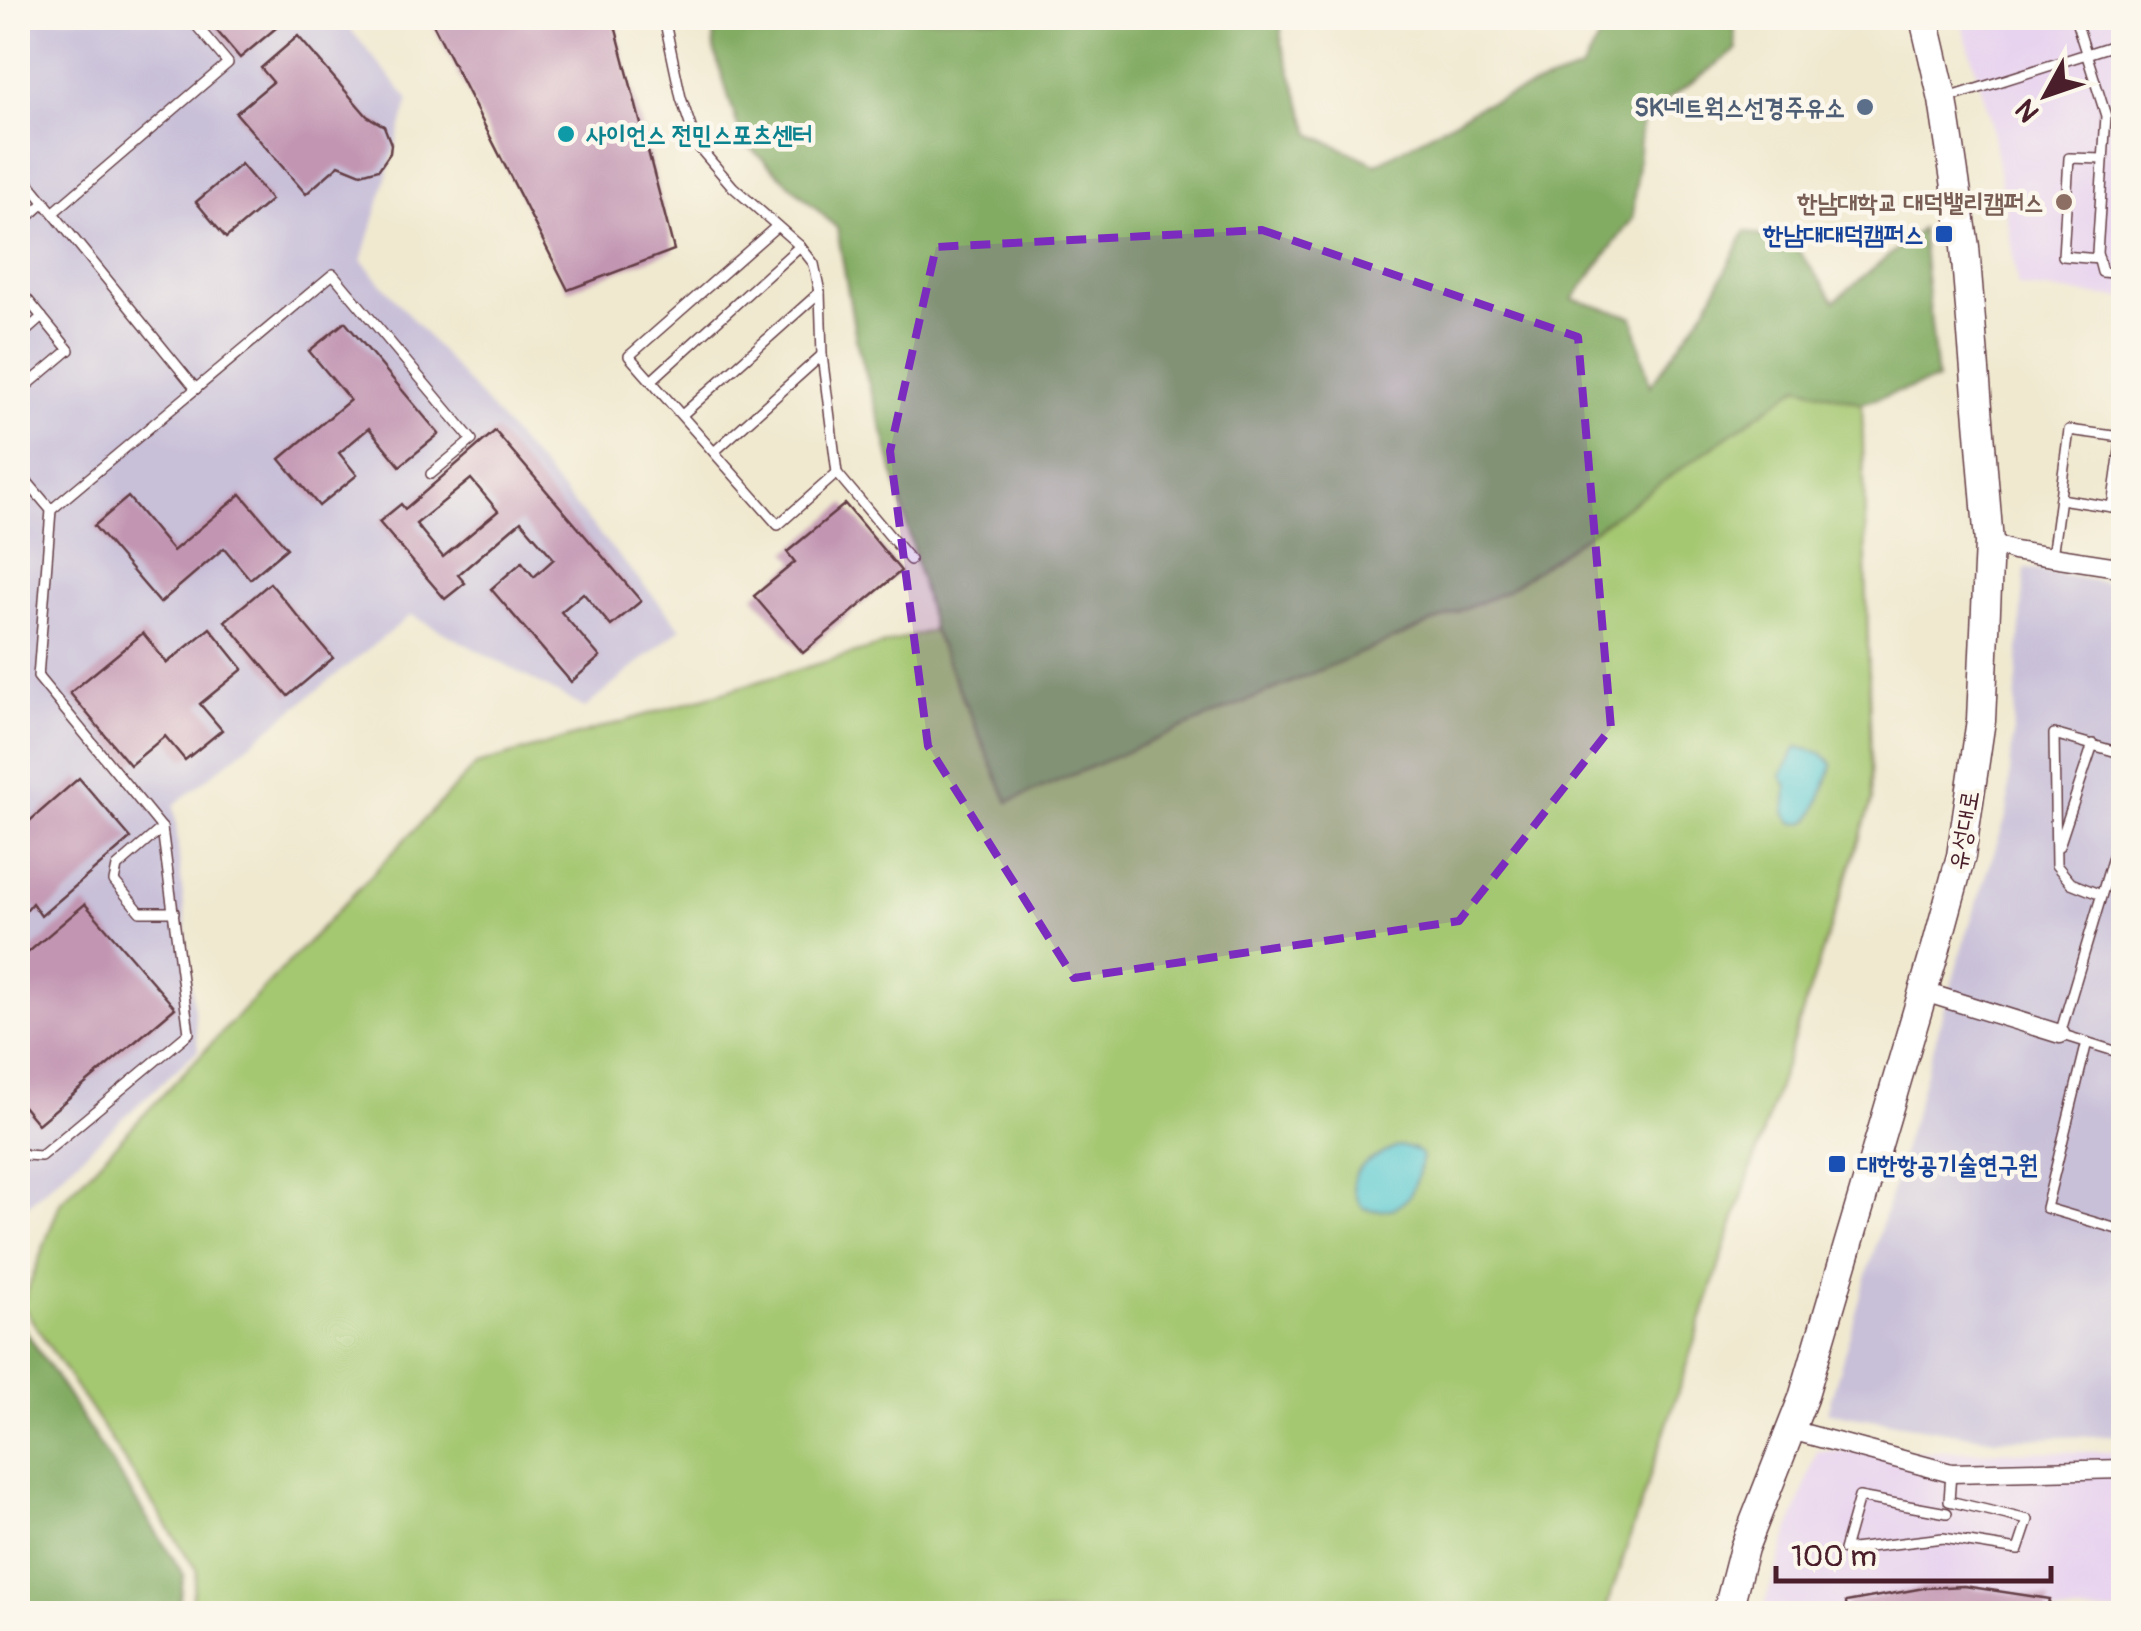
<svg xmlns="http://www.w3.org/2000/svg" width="2141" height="1631" font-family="Pangolin,'Poor Story',sans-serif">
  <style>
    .built { fill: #e7d2ef }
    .industrial { fill: #c8bfd8 }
    .green { fill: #a4c771; stroke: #77734e; stroke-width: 2.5 }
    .forest { fill: #83ac63; stroke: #666647; stroke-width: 2.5 }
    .water { fill: #5dcad1; stroke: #54747e; stroke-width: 2.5 }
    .building { fill: #c296b2; fill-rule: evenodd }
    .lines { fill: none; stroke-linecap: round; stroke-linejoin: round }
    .service-casing { stroke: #633d44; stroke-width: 12 }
    .minor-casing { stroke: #633d44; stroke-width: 21 }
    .secondary-casing { stroke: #633d44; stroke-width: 31 }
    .service { stroke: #fff; stroke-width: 9 }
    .minor { stroke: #fff; stroke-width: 18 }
    .secondary { stroke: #fff; stroke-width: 28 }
    .marked { fill: #7b2cbf; fill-opacity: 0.2; stroke: #7b2cbf; stroke-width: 8; stroke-dasharray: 20 12; stroke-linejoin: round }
    .service-dot { fill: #5c6f8a; stroke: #fbf7ec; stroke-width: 4 }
    .culture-dot { fill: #0f9aa8; stroke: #fbf7ec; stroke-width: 4 }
    .education-dot { fill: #8d6e63; stroke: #fbf7ec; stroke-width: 4 }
    .transit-dot { fill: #1a4fb4; stroke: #fbf7ec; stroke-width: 4 }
    .labels { text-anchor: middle; stroke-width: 9; stroke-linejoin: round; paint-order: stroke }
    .service-label { font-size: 25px; font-weight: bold; fill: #4e5e75; stroke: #fbf7ec; text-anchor: end }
    .culture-label { font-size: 25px; font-weight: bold; fill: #0d838f; stroke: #fbf7ec; text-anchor: start }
    .education-label { font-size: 25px; font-weight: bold; fill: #785e54; stroke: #fbf7ec; text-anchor: end }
    .transit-label { font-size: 25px; font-weight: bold; fill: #164399; stroke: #fbf7ec; text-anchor: end }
    .street-label { font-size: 25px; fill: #4a1f2b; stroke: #fbf7ec }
  </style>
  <rect width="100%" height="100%" fill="#fbf7ec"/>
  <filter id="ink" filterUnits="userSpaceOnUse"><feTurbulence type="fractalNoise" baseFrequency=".01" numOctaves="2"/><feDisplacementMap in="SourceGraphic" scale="20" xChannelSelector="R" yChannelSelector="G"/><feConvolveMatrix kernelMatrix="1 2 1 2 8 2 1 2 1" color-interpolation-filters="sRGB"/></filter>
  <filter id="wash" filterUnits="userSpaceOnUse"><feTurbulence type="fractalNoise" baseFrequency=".0048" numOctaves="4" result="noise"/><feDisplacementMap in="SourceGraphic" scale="40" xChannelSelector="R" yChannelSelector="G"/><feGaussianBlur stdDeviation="2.25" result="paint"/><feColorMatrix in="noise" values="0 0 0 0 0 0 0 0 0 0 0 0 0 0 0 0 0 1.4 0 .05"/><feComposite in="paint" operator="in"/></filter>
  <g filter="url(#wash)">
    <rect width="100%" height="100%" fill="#f0e9d0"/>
    <g class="built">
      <polygon points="1960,18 2123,18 2123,298 2018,287 1990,116"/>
      <polygon points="1817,1451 2123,1452 2123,1613 1761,1614"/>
    </g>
    <g class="industrial">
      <polygon points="18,18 341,18 409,100 362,261 681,628 585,708 411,615 174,805 198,1050 18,1214"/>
      <polygon points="2025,568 2123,586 2123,1435 1995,1439 1827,1412 1966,935 2007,814"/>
    </g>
    <polygon class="green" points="1799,386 1862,403 1872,801 1605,1613 189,1613 197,1571 22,1305 60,1203 476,765 933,630 1008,801 1505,591"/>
    <g class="forest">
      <polygon points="713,18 1280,18 1282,45 1311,134 1376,164 1482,105 1581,70 1611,18 1733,18 1737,50 1642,118 1633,218 1573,299 1633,317 1650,386 1707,306 1746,231 1797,249 1835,301 1921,229 1937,380 1862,403 1799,386 1505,592 1008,802 933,630 885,438 857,344 837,228 742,140 714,49"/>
      <polygon points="18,1319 184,1575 177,1613 18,1613"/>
    </g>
    <g class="water">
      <path d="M1797,747l24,6 11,11c0,7 -17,50 -22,55 -6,6 -10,4 -17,4l-8,-10 2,-27 -6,-10z"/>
      <path d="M1399,1146l15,3 8,6c-5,37 -18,64 -59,53 -27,-36 6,-48 36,-62z"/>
    </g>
    <g id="blocks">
      <g class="building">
        <polygon points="206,18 288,18 240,58"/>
        <polygon points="430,18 613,18 674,250 568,290"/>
        <polygon points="298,36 367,116 384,126 391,144 390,153 379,169 361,174 339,165 306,194 236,113 273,82 261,68"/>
        <polygon points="241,164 271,200 226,238 196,202"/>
        <polygon points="345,322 439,434 400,466 369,428 339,453 357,475 319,506 280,459 350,400 309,351"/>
        <path d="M495,431l146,170 -30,25 -28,-33 -22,19 39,45 -29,25 -80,-93 31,-27 12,15 20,-18 -33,-38 -63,54 7,8 -20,16 -66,-77 22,-18 4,5zM471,479l27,32 -55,46 -27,-33z"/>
        <polygon points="241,494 287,548 250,579 224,548 160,603 94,526 128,497 173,551"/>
        <polygon points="845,504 901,571 803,653 754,596 795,562 787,552"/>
        <polygon points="270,583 333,658 288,696 225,621"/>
        <polygon points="210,628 243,669 200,704 222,730 185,760 165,736 130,765 70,693 143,633 167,663"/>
        <polygon points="79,778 131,838 41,916 32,903 18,920 18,831"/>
        <polygon points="85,904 175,1008 38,1124 18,1100 18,961"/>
        <polygon points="1964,1586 2050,1599 2046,1614 1847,1614 1846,1602 1924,1588"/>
      </g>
    </g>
  </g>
  <g filter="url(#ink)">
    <use href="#blocks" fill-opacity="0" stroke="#633d44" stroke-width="2.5"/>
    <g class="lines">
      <defs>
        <g id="service">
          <polyline points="664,18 681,98 697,145 733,187 800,246 814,264 820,292 822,355 837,473 910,560"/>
          <polyline points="2075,18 2106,116 2097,253 2102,272 2124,274"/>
          <polyline points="1945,99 2124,42"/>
          <polyline points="18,170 196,389"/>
          <polyline points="54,212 228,63 190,18"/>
          <polyline points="18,226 45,202"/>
          <polyline points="777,226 629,356 778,525 837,473"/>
          <polyline points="2099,259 2063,256 2069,158 2103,159"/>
          <polyline points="18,288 69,350 18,393"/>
          <polyline points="18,338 42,317"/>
          <polyline points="651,381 800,246"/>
          <polyline points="682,415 820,292"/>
          <polyline points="714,452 822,355"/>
          <polyline points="18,471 51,510 38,677 162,828 189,1033 41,1156 26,1155 18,1150"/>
          <polyline points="2060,499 2112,507 2124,422"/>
          <polyline points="51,510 333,274 472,440 431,474"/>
          <polyline points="2052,557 2069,430 2121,437"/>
          <polyline points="2124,820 2060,1034 2124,1054"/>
          <polyline points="162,828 117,867 114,881 140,912 174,912"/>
          <polyline points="2059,846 2093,744"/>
          <polyline points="2101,895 2071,883 2056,865 2054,734 2124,754"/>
          <polyline points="2087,1042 2046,1208 2124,1231"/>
          <polyline points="1947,1513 1859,1497 1844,1550 1943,1538 2018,1550 2028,1520 1949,1501 1951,1473"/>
        </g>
        <g id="minor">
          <polyline points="1989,543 2014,551 2124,568"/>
          <polyline points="1921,991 2060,1034"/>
          <polyline points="1791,1430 1951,1473 2124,1469"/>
        </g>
        <polyline id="secondary" points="1727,1614 1744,1548 1803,1398 1936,948 1961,856 1981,720 1989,543 1965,247 1943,100 1924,18"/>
      </defs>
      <use href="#service" class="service-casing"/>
      <use href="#minor" class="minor-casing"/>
      <use href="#secondary" class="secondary-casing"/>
      <use href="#service" class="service"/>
      <use href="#minor" class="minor"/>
      <use href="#secondary" class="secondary"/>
    </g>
  </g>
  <path class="marked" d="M1262,230l316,107 33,391 -152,193 -385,57 -146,-232 -38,-295 46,-204z"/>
  <circle class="service-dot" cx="1865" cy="107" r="10"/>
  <circle class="culture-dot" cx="566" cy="134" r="10"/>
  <circle class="education-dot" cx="2064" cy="202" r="10"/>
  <g class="transit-dot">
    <rect x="1934" y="224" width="20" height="20" rx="5"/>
    <rect x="1827" y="1154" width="20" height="20" rx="5"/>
  </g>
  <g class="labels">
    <g class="service-label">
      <text x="1845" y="116">SK네트웍스선경주유소</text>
    </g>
    <g class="culture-label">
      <text x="586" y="143">사이언스 전민스포츠센터</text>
    </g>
    <g class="education-label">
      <text x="2044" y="211">한남대학교 대덕밸리캠퍼스</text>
    </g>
    <g class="transit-label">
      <text x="1924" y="243">한남대대덕캠퍼스</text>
      <text x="1857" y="1173" text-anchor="start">대한항공기술연구원</text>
    </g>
    <g class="street-label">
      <text transform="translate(1963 830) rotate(-80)" y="9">유성대로</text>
    </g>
  </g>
  <rect width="2141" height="1631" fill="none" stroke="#fbf7ec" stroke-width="60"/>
  <g transform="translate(2046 95) rotate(230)" stroke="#fbf7ec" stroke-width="8" paint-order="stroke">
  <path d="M0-8L18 38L0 25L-18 38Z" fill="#4a1f2b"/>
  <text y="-15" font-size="28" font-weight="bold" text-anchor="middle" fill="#4a1f2b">N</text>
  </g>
  <path d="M1776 1566v15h275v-15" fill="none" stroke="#4a1f2b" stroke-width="5"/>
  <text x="1791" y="1566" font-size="30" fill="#4a1f2b" stroke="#fbf7ec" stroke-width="8" paint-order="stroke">100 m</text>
</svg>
